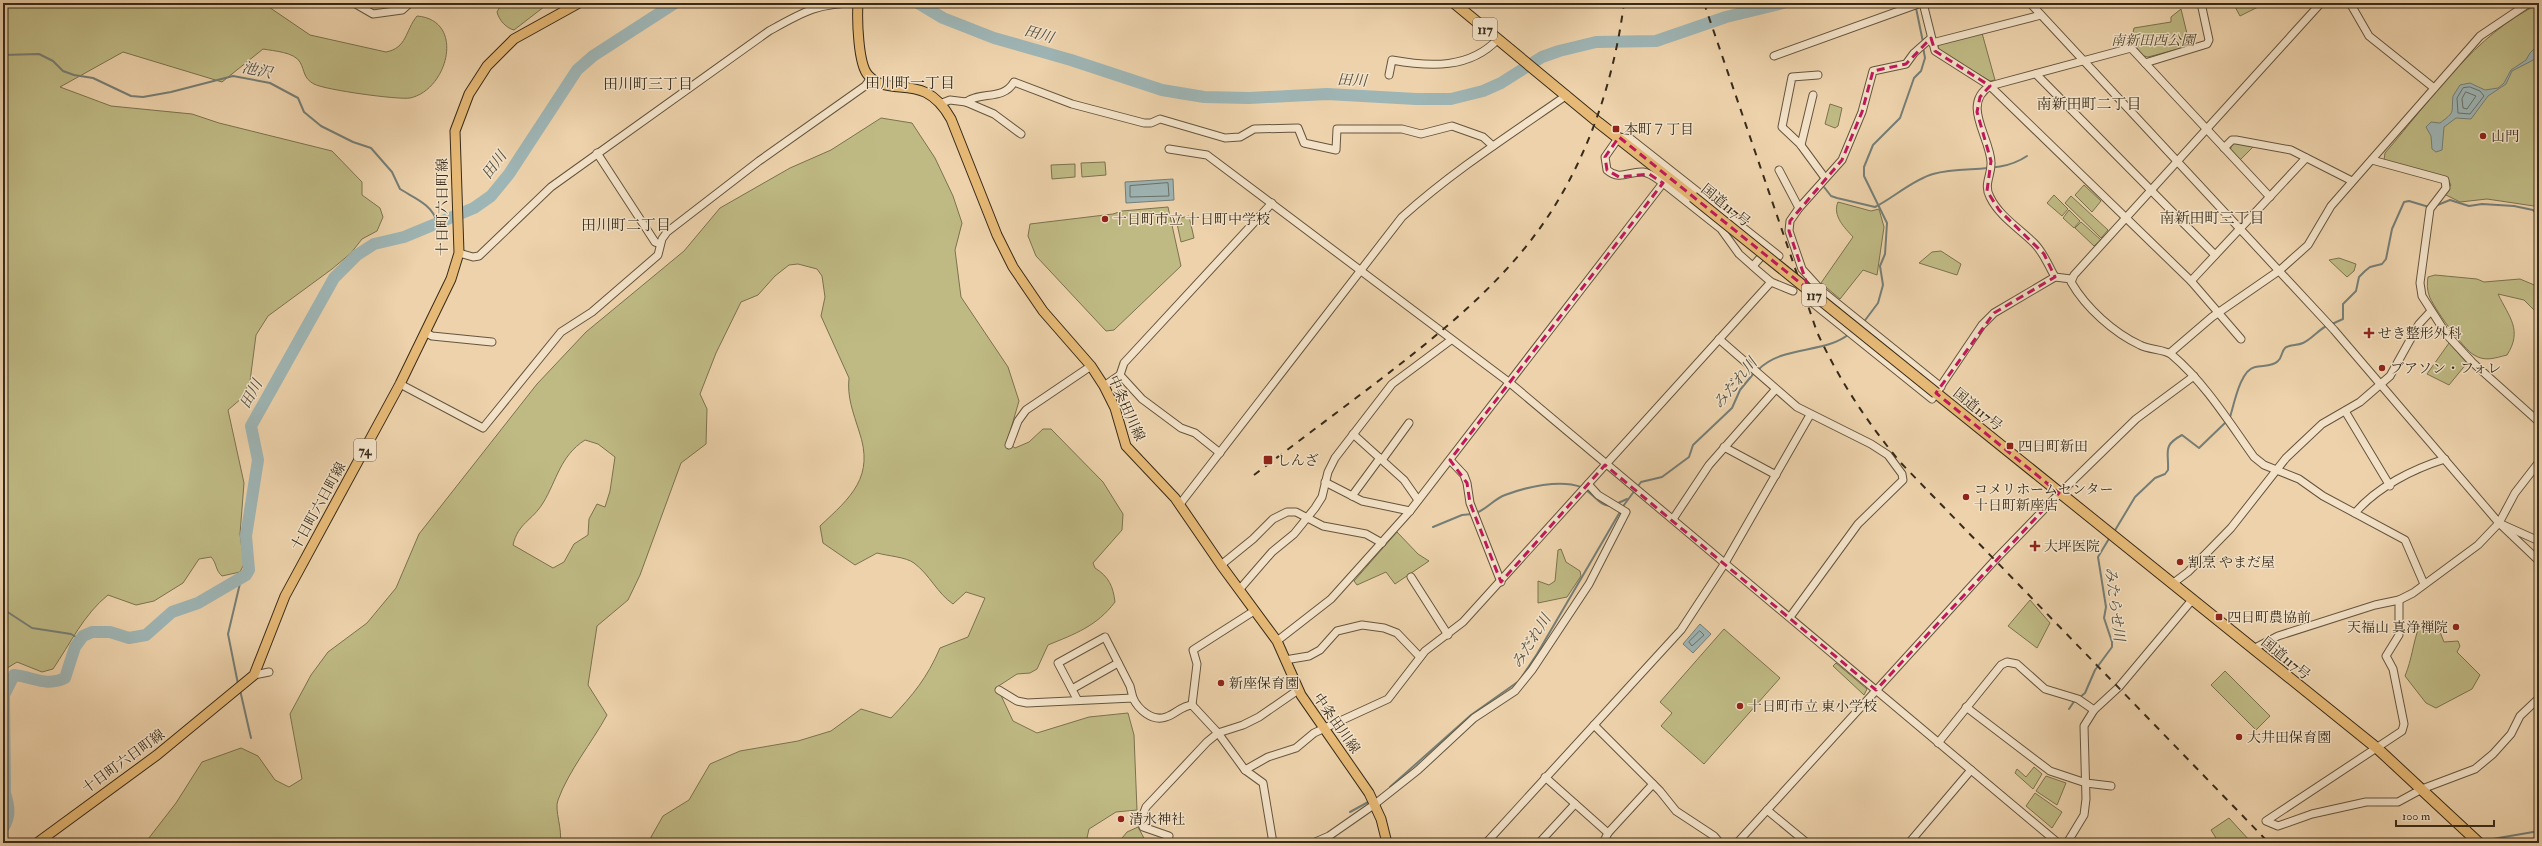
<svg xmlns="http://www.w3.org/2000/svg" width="2542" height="846" font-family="'IM FELL Double Pica','Noto Serif JP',serif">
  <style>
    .green { fill: #bfba84; stroke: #7b724f; fill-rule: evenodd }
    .water { fill: #9eb5b5; stroke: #757e77 }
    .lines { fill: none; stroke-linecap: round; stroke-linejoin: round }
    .shore { stroke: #6a7068; stroke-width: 1 }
    .stream { stroke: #757e77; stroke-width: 2 }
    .river { stroke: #9eb5b5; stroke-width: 12 }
    .minor-casing { stroke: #64553e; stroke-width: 9 }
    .major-casing { stroke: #372b1a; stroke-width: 11 }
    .highway-casing { stroke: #372b1a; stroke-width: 12 }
    .minor { stroke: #f3e2c8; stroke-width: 7 }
    .major { stroke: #e6b976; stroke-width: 9 }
    .highway { stroke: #e6b976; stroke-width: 10 }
    .rail { stroke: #372b1a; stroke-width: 2; stroke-dasharray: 7 7; stroke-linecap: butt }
    .highway-bridge-casing { stroke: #372b1a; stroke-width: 12; stroke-linecap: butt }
    .highway-bridge { stroke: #e6b976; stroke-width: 10 }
    .marked { fill: none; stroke: #c2185b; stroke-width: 3; stroke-dasharray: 8 5; stroke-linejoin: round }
    .poi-dot { fill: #8f2418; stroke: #f3e2c8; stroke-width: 1.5 }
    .labels { text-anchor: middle; stroke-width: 3; stroke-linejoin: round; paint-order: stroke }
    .shield { fill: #f3e2c8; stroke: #6f624e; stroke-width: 1 }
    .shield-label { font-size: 13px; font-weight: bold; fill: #372b1a }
    .park-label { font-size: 14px; font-style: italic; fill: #52482f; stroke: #f3e2c8 }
    .poi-label { font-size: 14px; fill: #372b1a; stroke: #f3e2c8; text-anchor: start }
    .street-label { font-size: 14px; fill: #372b1a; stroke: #f3e2c8 }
    .water-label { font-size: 15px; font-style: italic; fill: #514e41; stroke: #f3e2c8 }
    .neighbourhood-label { font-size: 15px; fill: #372b1a; stroke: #f3e2c8 }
  </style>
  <rect width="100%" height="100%" fill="#edd2ab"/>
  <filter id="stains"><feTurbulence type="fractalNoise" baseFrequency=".005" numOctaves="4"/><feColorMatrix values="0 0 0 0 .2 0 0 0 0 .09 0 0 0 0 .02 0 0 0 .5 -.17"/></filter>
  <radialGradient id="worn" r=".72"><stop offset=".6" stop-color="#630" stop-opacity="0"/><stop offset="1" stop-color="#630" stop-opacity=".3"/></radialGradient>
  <g class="green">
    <path d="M3,3h260l47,32 76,17c21,-4 19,-21 31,-36 49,4 31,74 -7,82 -11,2 -85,-8 -96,-14 -11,-6 -9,-13 -14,-22 -6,-10 -26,-11 -37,-13l-41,33 -99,-30 -63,35 51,19 81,8 27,9 113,28 30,31v13l18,13 3,9 -6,14 -15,8 -11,14 -19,16 -64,47 -12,19 -6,46 -8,17 -14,12 16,73 -4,51 4,30 -4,8 -18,4c-7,-6 -5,-13 -11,-19l-12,2 -16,24 -29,18 -18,4 -28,-10c-24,19 -38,49 -55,74l-11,3 -25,-10 -13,8 -1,3z"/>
    <path d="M502,3h47l-35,27c-8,-2 -15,-10 -17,-18z"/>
    <polygon points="2233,3 2266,3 2240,16"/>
    <path d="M2539,4v208l-5,-6 -47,-7 -27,3 -16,-8 7,-9 -4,-7 -63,-18 1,-7c45,-52 91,-120 154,-149z"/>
    <polygon points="2181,9 2190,46 2148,57 2144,56 2131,42 2134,28 2171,22 2171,17"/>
    <polygon points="1982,33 1995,80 1990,81 1938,50 1938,45"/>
    <polygon points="1830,104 1842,108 1838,126 1835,128 1825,124"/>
    <path d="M881,118l31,5 23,35 18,38 9,27 -7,27 6,47 47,70 11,34 -12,41 8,6 14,-6 14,-13h8l52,53 20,32 -1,16 -29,33 2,5c14,9 18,18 20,34 -18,24 -40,32 -67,43l-11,24 -7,4 -13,1 -20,13 16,34 24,12 52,-16 39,-4 6,22 3,75 -21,2 -27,17 -2,9 6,5h-440l-2,-6 12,-21 26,-16 21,-36 30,-13 58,-10 33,-10 30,-22 30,9c22,-23 36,-40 49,-70l28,-11 17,-39 -19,-6 -13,12c-16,-11 -23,-29 -39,-41 -8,-6 -26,-7 -37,-10l-22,12 -32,-22 -3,-17c31,-29 55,-49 39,-95 -6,-19 -12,-34 -10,-53l-28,-62 4,-19 -3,-21 -5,-7 -19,-5 -9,1 -14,11 -17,19 -17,7 -25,51 -16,41 7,15 -1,35 -25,19 -41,112 -12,25 -31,26 -9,59 19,30c-16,29 -38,55 -49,85 -4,10 5,30 2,43h-415l31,-40 26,-41 39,-14 17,8 17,24 14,7 13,-8 -12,-65 21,-39 17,-23 39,-29 29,-35 23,-54 118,-150 49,-52 98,-81 36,-43 70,-40 41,-18zM585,440l13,4 17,13 -5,34 -5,16 -8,-3 -8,15 -1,16 -14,9 -10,18 -11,6 -40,-23c5,-22 19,-24 30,-42 14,-23 17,-47 42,-63z"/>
    <polygon points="2233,143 2255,145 2239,161 2230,150"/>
    <polygon points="1105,162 1106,175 1082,177 1081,163"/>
    <polygon points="1075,164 1075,177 1052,179 1051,165"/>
    <polygon points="2084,185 2101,201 2092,212 2075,195"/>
    <polygon points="2054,195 2068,209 2062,216 2047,203"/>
    <polygon points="2071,196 2108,230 2101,238 2065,203"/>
    <path d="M1838,202l33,9 8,-2 5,18 -7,48 -14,-5 -23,29 -19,-16 32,-46c-8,-9 -21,-21 -15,-35z"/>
    <polygon points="1168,207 1181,266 1114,330 1106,331 1036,256 1028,236 1030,224 1113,214 1122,211"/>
    <polygon points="2069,210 2080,221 2074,228 2063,218"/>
    <polygon points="1189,216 1194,238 1181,242 1176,219"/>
    <polygon points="2081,222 2101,240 2094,246 2075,228"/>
    <polygon points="1941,251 1961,264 1957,275 1919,263 1932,252"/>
    <polygon points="2339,258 2356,264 2354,271 2347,277 2329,260"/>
    <path d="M2435,275l42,4 7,3 36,-3 19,8v28l-15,-15 -26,-6c11,23 25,36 9,61 -12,3 -22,7 -33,0 -10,-5 -42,-49 -45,-60 -2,-6 -2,-11 -1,-18z"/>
    <polygon points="2449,343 2467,363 2449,385 2427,374"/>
    <polygon points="1397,532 1418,554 1429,561 1395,584 1386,572 1357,585 1354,581"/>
    <polygon points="1561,549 1566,562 1580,571 1581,576 1567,597 1538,603 1538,581 1549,585 1555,581 1558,550"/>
    <polygon points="2030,600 2050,623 2037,648 2008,626"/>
    <path d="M2425,625l13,2 6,15 14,-1 2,5 -3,6 23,23 -8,14 -36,19 -10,-5 -21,-27c7,-17 8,-33 14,-49z"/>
    <polygon points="1724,629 1780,678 1704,764 1661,726 1672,713 1660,702"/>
    <polygon points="1836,663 1867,689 1864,695 1833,666"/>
    <polygon points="2225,671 2270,716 2256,730 2211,685"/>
    <polygon points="2034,767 2042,774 2033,789 2015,773 2017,769 2026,777"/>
    <polygon points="2046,776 2066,783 2057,805 2036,791"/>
    <polygon points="2035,793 2062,812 2052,828 2026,806"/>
    <polygon points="2229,818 2250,841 2248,843 2219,843 2211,830"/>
    <polygon points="1138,827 1145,840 1143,843 1118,843 1127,832"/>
  </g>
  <g class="water">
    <path d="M2539,44v13l-27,14 -6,13 -18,12 -17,23 -15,-1 -12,9 -2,23 -6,2 -4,-3 -1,-13 -5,-9 5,-5 9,1c16,-12 11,-9 13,-27l7,-11 10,-2 15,7 13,-2 6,-5 7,-13 15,-10 4,-7z"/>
    <polygon points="1173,179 1174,200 1126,203 1125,182"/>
    <polygon points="1700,624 1711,634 1693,653 1683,644"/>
  </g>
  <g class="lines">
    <g class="shore">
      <polygon points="2470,87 2480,91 2484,96 2470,114 2458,113 2457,98 2463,88"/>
      <polygon points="2466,92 2476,96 2467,109 2463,108 2462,99"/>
      <polygon points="1168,183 1169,196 1130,197 1130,186"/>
      <polygon points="1700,631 1704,635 1692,646 1689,642"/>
    </g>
    <g class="stream">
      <polyline points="1916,8 1923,42"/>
      <path d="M3,55l36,-1 14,7 10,10 11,4 19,3 38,18 12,1 28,-5 62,-16 37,7 28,15 6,14 17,14 32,16 18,6 21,24 8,17c14,9 32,15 37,33"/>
      <path d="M1824,187l7,9 6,2 38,9c18,-9 39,-28 58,-33 31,-9 66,1 94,-18"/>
      <polyline points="2435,206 2450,200 2469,206 2482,204 2514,206 2533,210 2539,216"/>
      <polyline points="1863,323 1878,303 1883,285 1880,266 1885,254 1887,223 1864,176 1864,167 1873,145 1900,118 1914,78 1921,71 1925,58 1923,47"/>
      <polyline points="2332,324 2343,319 2343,304 2356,291 2359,277 2365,271 2370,267 2382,264 2386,259 2392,229 2404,202 2409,201 2429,207"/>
      <path d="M1758,370c24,-25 67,-16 91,-36"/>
      <path d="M2230,417c4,-12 10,-47 25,-50 8,-2 17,0 23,-6 4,-3 3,-9 7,-13 5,-4 12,-2 18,-5 9,-4 15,-13 25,-18"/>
      <polyline points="1616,504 1627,499"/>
      <path d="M1476,513c11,-4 18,-14 29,-18 21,-8 55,-16 76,-8 12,5 18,20 31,19"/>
      <polyline points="1433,527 1462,515 1472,514"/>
      <path d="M2114,532l21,-35 20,-19 10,-4 3,-4c1,-19 -6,-24 14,-35l17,13 28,-27"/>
      <polyline points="3,609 32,628 71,634 81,640"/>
      <polyline points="238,684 228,634 241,579"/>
      <polyline points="240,690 251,738"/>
      <polyline points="2079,698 2085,693 2095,670 2112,647 2112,642 2104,618 2106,607 2098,557 2110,537"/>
      <polyline points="2069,709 2075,700"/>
      <polyline points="1390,787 1471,715 1519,681 1537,654 1624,505 1641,482 1662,477 1689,457 1693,445 1732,408 1740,390 1754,373"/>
      <polyline points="1350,812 1370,801"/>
      <polyline points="2481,841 2539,831"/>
      <polyline points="2466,843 2473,842"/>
    </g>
    <g class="river">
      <polyline points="918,3 943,18 994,38 1071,60 1162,90 1204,97 1249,98 1327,94 1416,99 1451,99 1483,91 1501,83 1542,57 1559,51 1596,42 1656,41 1726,17 1783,3"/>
      <path d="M3,828c8,-12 6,-22 2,-35l-1,-98 10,-20c19,2 33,12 51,3l10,-31 8,-11 9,-4h18l19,6 17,-3 26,-23 26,-9 48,-28 3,-5 -3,-34 12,-76 -7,-34 83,-148 23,-23 17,-11 30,-7 70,-29 17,-12 18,-22 68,-104 16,-14 82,-53"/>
    </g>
    <defs>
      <g id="minor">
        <polyline points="354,3 373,14 402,10 410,3"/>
        <polyline points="1923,3 1935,51 1990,86 2191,281 2241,339"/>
        <polyline points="2030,3 2334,330 2499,523 2539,561"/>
        <path d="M2321,3l-247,272 -3,7c15,26 43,51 69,63 9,5 25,4 32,10 33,28 57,67 82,102l10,8 35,14 24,17 82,44 19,44"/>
        <polyline points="2350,3 2369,36 2434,88"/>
        <polyline points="1931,38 1914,53 1906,64 1873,71 1862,112 1842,160 1799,208 1790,221 1789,231 1802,269 1822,291 1941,387"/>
        <polyline points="1932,43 2041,15"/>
        <polyline points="1774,56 1921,3"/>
        <polyline points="2145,63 2207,44 2209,40 2201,3"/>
        <polyline points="2036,74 2215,255"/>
        <path d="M1389,75l3,-15c38,7 78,9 106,-21"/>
        <polyline points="1818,75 1792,77 1782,127 1800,144 1825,178"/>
        <polyline points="966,102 994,114 1021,134"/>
        <path d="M942,103l8,-3 16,2c15,-11 37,-1 48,-20l58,22 72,19h7l9,-4 65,19 15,-1 14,-8 44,-1 6,15 32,7 1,-21h65l19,5 31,-8 31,11 10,9"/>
        <polyline points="1801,145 1813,95"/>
        <polyline points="2224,148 2232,140 2236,140 2291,150 2352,181"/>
        <polyline points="1169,149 1207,155 1510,383 2058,843"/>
        <polyline points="597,153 655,242 660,244"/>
        <polyline points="2372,160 2445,180 2446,188 2430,209 2420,283 2422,296 2447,335 2472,362 2539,422"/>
        <polyline points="1779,170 1799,208"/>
        <polyline points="1663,183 1721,229 1739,254 1757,270 1771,282 1793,291"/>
        <path d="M459,253l14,4 6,-1 72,-69 218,-156c34,-19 48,-28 89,-28"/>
        <polyline points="1753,266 1766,251"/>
        <path d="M2055,277c-7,-12 -11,-24 -21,-34 -14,-14 -35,-27 -44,-46 -7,-13 2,-22 1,-35 -1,-25 -30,-58 -1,-76l141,-38 139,149"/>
        <polyline points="2191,281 2306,158"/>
        <polyline points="1809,300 1932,399 1982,325 1994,313 2055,277 2071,279"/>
        <polyline points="425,332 432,336 492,342"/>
        <polyline points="1719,339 1797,407 1871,444 1888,455 1902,474 1903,480 1858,524 1790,617"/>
        <polyline points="2170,353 2212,317 2280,270 2308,245 2331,206 2480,36 2529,3"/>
        <polyline points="1120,375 1142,399 1181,428 1195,433 1220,453"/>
        <polyline points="400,384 483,428 561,332 592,312 658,255 662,239 667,232 759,161 865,86 871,78"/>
        <polyline points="1104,386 1120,375 1124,363 1272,203"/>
        <polyline points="2345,411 2390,486"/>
        <polyline points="1353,434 1404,480 1418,500"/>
        <polyline points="1009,445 1018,421 1026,410 1091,366"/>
        <polyline points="1724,447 1776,475"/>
        <polyline points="1382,460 1409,423"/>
        <polyline points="1450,460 1464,475 1467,483 1470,503 1501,582"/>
        <polyline points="1325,482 1362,501 1410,511"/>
        <polyline points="1352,496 1380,458"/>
        <path d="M1180,504l222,-287c51,-46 109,-83 165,-122"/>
        <path d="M2355,513c22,-26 58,-44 90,-54"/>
        <polyline points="1673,519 1709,465 1775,390"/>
        <polyline points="2501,524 2539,541"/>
        <polyline points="1221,565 1253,539 1273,519 1287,512 1296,512 1323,526 1366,534 1382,543"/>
        <polyline points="1411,577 1448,635"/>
        <polyline points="2172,584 2188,572 2231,528 2286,458 2322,424 2360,402 2390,376 2419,324 2431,311"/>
        <polyline points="1239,590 1272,552 1294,534 1315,508 1322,497 1328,472 1335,458 1392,384 1451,340"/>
        <polyline points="2399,600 2399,635 2386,656 2393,669 2404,724 2402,731 2266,821 2278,826 2312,814 2366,802 2398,802 2422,789 2475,769 2493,754 2511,734 2520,716 2539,698"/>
        <path d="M1277,641l54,-42 79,-88 253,-328c-6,-4 -12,-10 -20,-11 -14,-1 -23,9 -36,-2l-2,-13 14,-20 12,2 148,117"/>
        <polyline points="2253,649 2278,636 2375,605 2399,600 2413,593 2478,545 2499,523 2515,493 2539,462"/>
        <polyline points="1285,660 1309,656 1320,650 1337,631 1362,625 1384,628 1397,633 1420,657"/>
        <polyline points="254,675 269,672"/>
        <polyline points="1072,689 1118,663"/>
        <path d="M999,690l18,11 10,2 106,-5c5,11 19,24 33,19 10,-3 15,-11 26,-12l26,28 27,37 18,13 10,60"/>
        <polyline points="1077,699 1058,663 1105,637 1130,686 1133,698"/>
        <polyline points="1192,705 1197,664 1193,650 1254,611"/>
        <polyline points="1966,707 2050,771 2086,783 2111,786"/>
        <polyline points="1594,725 1660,791 1676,811 1714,836 1720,843"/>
        <polyline points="1938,743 2001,665 2007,662 2017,664 2045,689 2078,699 2094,710"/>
        <polyline points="1245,770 1268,757 1296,748 1314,733 1388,699 1425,651 1463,622 1771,282"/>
        <polyline points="1545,777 1608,833"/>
        <polyline points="1767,810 1807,843"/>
        <polyline points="1169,836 1143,827 1141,820 1146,807 1207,742 1218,733 1243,725 1259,717 1298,690"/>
        <polyline points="1313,843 1329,836 1375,804 1418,770 1474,718 1515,691 1532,670 1589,584 1626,512 1598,495 1588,484"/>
        <polyline points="1486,843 1681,630 1725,563 1810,415"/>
        <polyline points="1539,843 1575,804"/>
        <polyline points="1603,843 1608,833 1653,784"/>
        <polyline points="1737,843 1995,560 2055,498 2136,419 2194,376"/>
        <polyline points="1909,843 1971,770"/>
        <polyline points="2067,843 2084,815 2086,799 2084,726 2094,710 2119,687 2192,600"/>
      </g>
      <g id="major">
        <path d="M858,3c-1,16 0,61 10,72 23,25 55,-6 83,44l46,116 16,32 30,44 48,55 13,20 11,22 11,38 49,52 46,67 56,76 24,54 68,98 12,26 6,24"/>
        <polyline points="37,843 157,755 254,675 285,596 400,384 451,279 459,253 455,131 469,94 487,66 514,39 579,3"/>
      </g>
      <g id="highway">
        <polyline points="1454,3 1599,123 1693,197"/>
        <polyline points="1936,393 2378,749 2479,843"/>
      </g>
    </defs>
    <use href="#minor" class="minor-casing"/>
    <use href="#major" class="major-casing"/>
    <use href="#highway" class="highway-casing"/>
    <use href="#minor" class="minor"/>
    <use href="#major" class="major"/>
    <use href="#highway" class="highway"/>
    <g class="rail">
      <path d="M1704,3l113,329c22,48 50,90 83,130l369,381"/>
      <path d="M1254,475c42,-32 85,-64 127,-96 53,-41 105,-82 147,-135 54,-68 85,-155 96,-241"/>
    </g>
    <defs>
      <polyline id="highway-bridge" points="1693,197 1936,393"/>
    </defs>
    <use href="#highway-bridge" class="highway-bridge-casing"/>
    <use href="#highway-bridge" class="highway-bridge"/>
  </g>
  <path class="marked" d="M1931,38l4,13 55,35 -10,11 -3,15 14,49 -4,30 12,19 45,44 11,23 -61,36 -58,80 123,100 -183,197 -271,-225 -104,117 -31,-79 -3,-20 -17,-23 213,-277 -14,-9 -30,3 -12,-7 -2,-13 14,-20 190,153 -20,-59 1,-10 52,-61 20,-48 11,-41 33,-7z"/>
  <g class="poi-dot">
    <rect x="1612" y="125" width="8" height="8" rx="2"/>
    <circle cx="2483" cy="136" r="4"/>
    <circle cx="1105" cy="219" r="4"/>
    <path d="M2367 327h4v4h4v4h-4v4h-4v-4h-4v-4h4z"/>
    <circle cx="2382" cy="368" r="4"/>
    <rect x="2006" y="442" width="8" height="8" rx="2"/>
    <rect x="1263" y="455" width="10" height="10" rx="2"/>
    <circle cx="1966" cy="497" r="4"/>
    <path d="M2033 540h4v4h4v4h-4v4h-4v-4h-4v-4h4z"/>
    <circle cx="2180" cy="562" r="4"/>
    <rect x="2215" y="613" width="8" height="8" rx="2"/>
    <circle cx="2456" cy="627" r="4"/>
    <circle cx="1221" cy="683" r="4"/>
    <circle cx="1740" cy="706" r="4"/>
    <circle cx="2239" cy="737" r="4"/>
    <circle cx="1121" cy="819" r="4"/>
  </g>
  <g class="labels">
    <g class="shield">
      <rect x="1473" y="18" width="24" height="22" rx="3"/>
      <rect x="1802" y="284" width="24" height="22" rx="3"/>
      <rect x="354" y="439" width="22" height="22" rx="3"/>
    </g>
    <g class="shield-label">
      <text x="1485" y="34">117</text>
      <text x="1814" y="300">117</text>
      <text x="365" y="455">74</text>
    </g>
    <g class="park-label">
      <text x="2153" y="45">南新田西公園</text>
    </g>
    <g class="poi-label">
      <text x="1624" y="134">本町７丁目</text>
      <text x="2491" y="141">山門</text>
      <text x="1113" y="224">十日町市立 十日町中学校</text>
      <text x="2378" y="338">せき整形外科</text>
      <text x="2390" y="373">ブアソン・フォレ</text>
      <text x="2018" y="451">四日町新田</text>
      <text x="1277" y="465">しんざ</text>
      <text x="1974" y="494">コメリホームセンター<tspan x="1974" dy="16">十日町新座店</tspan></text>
      <text x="2044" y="551">大坪医院</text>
      <text x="2188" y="567">割烹 やまだ屋</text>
      <text x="2227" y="622">四日町農協前</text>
      <text x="2448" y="632" text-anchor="end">天福山 真浄禅院</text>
      <text x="1229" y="688">新座保育園</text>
      <text x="1748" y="711">十日町市立 東小学校</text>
      <text x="2247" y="742">大井田保育園</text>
      <text x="1129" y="824">清水神社</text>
    </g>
    <g class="street-label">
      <text transform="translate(1726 205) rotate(39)" y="5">国道117号</text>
      <text transform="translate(442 207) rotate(-90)" y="5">十日町六日町線</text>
      <text transform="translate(1127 408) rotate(66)" y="5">中条田川線</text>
      <text transform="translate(1978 409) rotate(39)" y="5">国道117号</text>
      <text transform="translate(318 506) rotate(-61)" y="5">十日町六日町線</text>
      <text transform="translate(2286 658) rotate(39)" y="5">国道117号</text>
      <text transform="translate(1337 723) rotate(55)" y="5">中条田川線</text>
      <text transform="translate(123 761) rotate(-36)" y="5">十日町六日町線</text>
    </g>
    <g class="water-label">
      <text transform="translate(1039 34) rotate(16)" y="5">田川</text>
      <text transform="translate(257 70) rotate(12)" y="5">池沢</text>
      <text transform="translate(1352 80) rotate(3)" y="5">田川</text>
      <text transform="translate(494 165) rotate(-53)" y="5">田川</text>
      <text transform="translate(1735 383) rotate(-51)" y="5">みだれ川</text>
      <text transform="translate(251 394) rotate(-61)" y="5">田川</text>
      <text transform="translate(2115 604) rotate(83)" y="5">みたらせ川</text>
      <text transform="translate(1531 641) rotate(-58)" y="5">みだれ川</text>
    </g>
    <g class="neighbourhood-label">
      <text x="910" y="88">田川町一丁目</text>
      <text x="648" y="89">田川町三丁目</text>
      <text x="2089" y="109">南新田町二丁目</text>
      <text x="2212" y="223">南新田町三丁目</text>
      <text x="626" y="230">田川町二丁目</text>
    </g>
  </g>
  <rect width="2542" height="846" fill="none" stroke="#edd2ab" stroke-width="16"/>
  <rect x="4" y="4" width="2534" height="838" fill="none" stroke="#372b1a" stroke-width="2"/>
  <rect x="8" y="8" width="2526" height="830" fill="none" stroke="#372b1a"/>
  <path d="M2396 820v6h98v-6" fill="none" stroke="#372b1a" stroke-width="2"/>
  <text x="2402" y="820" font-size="12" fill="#372b1a" stroke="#f3e2c8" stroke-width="3" paint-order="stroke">100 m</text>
  <rect width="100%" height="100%" filter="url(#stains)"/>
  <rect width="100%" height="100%" fill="url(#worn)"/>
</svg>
